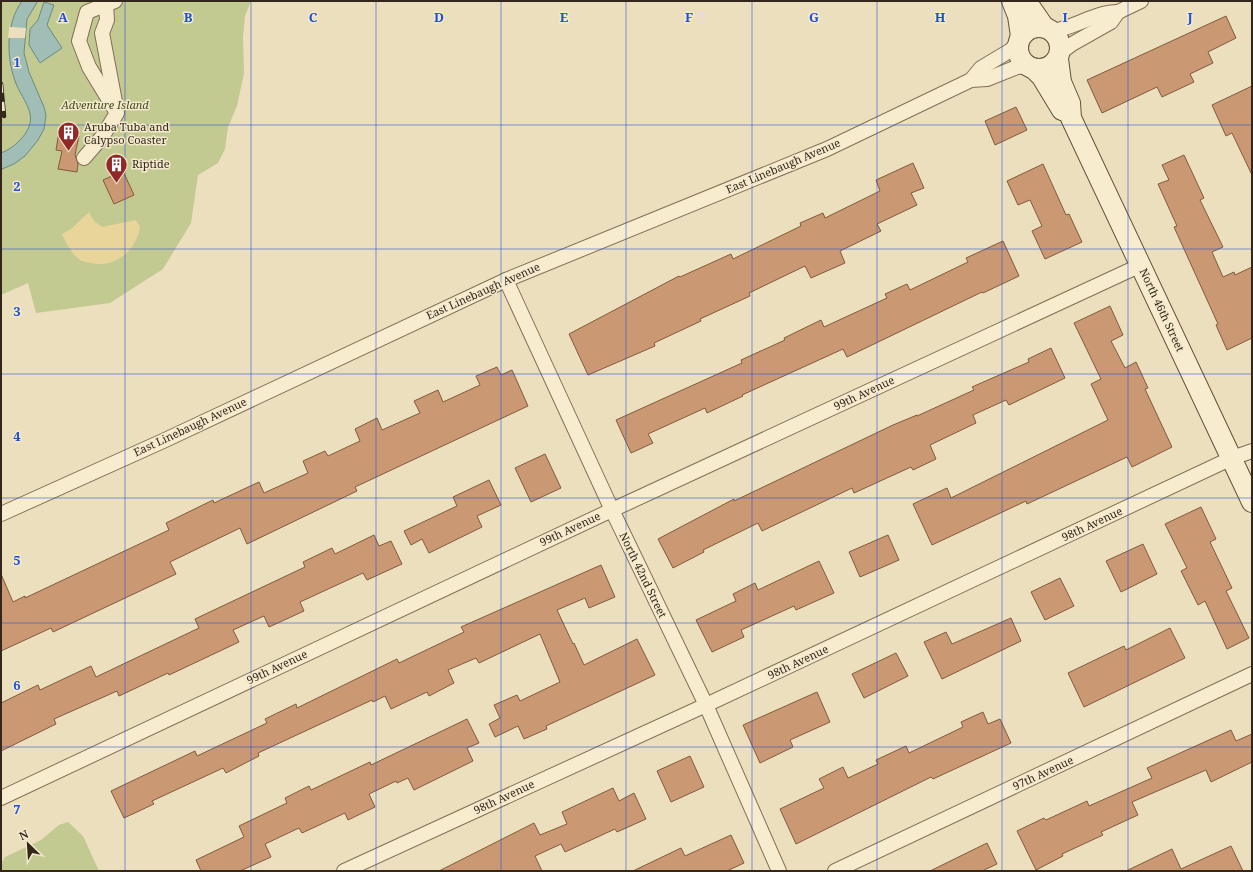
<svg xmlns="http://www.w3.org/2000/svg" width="1253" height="872" font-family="'Noto Serif',serif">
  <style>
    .green { fill: #c2ca92 }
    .sand { fill: #e9d59a }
    .water { fill: #a0beb6; stroke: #698b83 }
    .pier { fill: #ecdfbd }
    .building { fill: #ca9973; stroke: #825a3d }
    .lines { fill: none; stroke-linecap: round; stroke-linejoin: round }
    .street-casing { stroke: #836f57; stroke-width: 16 }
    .secondary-casing { stroke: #65503a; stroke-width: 22 }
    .street { stroke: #f8eccf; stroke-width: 14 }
    .secondary { stroke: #f8eccf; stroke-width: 20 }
    .rail-casing { stroke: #33271b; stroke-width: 4.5 }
    .rail { stroke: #f4e9cc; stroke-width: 3; stroke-dasharray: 9; stroke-linecap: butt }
    .grid { fill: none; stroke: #1d4ed8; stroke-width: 1; stroke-opacity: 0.55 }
    .labels { text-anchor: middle; stroke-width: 3; stroke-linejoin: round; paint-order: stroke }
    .park-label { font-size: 11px; font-style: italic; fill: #434f22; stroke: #f4e9cc }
    .poi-label { font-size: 11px; fill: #33271b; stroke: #f4e9cc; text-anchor: start }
    .street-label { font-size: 11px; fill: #33271b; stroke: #f4e9cc }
    .grid-label { font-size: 13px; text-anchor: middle; font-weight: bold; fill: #1d4ed8; stroke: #f4e9cc; stroke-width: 3; stroke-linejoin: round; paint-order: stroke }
  </style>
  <rect width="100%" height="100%" fill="#ecdfbd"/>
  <g class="green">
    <polygon points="1,1 251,1 245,16 243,37 244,73 237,106 228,127 225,149 218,163 198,175 191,223 163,269 110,303 36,313 28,283 1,295"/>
    <polygon points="68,822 83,836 99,871 1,871 1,864 5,857 41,840 59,825"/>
  </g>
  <path class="sand" d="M89,212l5,9 8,6 34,-7 4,7c-4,24 -24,41 -49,36 -4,-1 -9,-1 -12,-4 -9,-7 -12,-15 -17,-25l9,-5z"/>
  <g class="water">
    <path d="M22,1h16l-11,18 -3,34 5,19 15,35 2,8 -2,14 -6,11 -13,16 -11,8 -12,5 -1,4v-20c14,-5 33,-23 29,-39 -2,-10 -9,-19 -13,-28 -11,-26 -12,-61 5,-85z"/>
    <polygon points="44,2 54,5 47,25 62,48 40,63 29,45 30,29 38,20"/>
  </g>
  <polygon class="pier" points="10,21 10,27 26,28 25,38 8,38"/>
  <g class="building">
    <polygon points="1226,16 1236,38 1208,52 1213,63 1190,74 1194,82 1162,97 1157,87 1102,113 1087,80"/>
    <polygon points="1252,86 1252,175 1232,133 1226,136 1212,105"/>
    <polygon points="1016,107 1027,130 995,145 985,121"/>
    <polygon points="59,132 79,136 75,155 78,164 77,172 58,169 62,151 56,150"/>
    <polygon points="1184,155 1204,198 1200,200 1223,247 1212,252 1223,277 1234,272 1235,275 1252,267 1252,338 1227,350 1216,325 1218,324 1174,227 1177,226 1158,184 1169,180 1162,165"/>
    <polygon points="913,163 924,188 911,193 917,205 877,224 881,231 840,251 845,263 811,278 805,266 749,293 750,296 700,319 701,321 654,343 655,346 588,375 569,334 679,276 680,277 731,254 733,259 801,226 800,223 823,213 825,218 880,191 876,180"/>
    <polygon points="1043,164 1066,215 1069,214 1082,242 1045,259 1032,231 1042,226 1030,200 1018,205 1007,181"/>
    <polygon points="123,171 134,195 114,204 103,180"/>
    <polygon points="1003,241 1019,276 983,293 982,292 847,357 843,349 742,395 743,396 707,413 705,408 648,434 653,443 631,453 616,420 742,363 741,360 785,340 784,338 821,320 824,327 887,298 885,294 907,284 910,290 968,262 966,258"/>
    <polygon points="1110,306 1123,335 1111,341 1125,368 1136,362 1148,388 1145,389 1172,447 1132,467 1127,457 1027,504 1026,501 932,545 913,504 947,488 951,498 1108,420 1091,384 1101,379 1074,323"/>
    <polygon points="1051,348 1065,378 1009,405 1006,400 973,415 976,423 930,445 936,459 913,470 911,467 854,493 852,488 762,531 758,523 703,550 704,552 673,568 658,539 734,499 734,501 893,425 917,415 917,416 974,390 972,387 1029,362 1028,359"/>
    <polygon points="497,367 501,375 512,370 528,406 355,487 357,491 247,544 240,528 170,562 176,574 53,632 51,628 1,651 1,574 13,602 25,596 25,598 169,530 166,523 213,500 214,503 259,482 264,493 308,473 303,461 325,451 328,456 360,441 355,429 377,418 382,430 420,413 414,401 438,390 443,402 480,385 476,376"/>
    <polygon points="545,454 561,488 531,502 515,468"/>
    <polygon points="489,480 501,505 477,516 482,527 429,553 422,539 411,545 404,531 457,506 453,497"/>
    <polygon points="1201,507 1216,539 1210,542 1232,588 1226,591 1249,638 1227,649 1205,601 1198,605 1181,571 1187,568 1165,524"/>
    <polygon points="374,535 379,546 391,541 402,564 367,580 363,573 300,602 304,611 269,627 264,616 233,630 239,642 169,675 168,673 119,696 117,691 54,719 56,724 1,751 1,703 38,685 40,690 91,666 96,677 199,628 195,619 305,567 303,562 332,548 335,554"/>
    <polygon points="888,535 899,560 860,577 849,552"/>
    <polygon points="1143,544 1157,574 1121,592 1106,561"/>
    <polygon points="819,561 834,593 796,610 794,606 741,630 744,637 712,652 696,620 736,601 733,594 755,583 758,590"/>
    <polygon points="601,565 615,597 589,608 585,598 557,610 573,644 574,643 584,665 637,639 655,675 546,726 547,729 524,739 518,726 495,737 489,724 500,718 494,705 517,695 520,701 560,682 540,634 479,663 476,658 448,670 454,683 429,696 427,692 391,709 385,696 373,702 372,700 258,753 259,756 226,773 223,768 152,801 154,804 124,818 111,791 195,751 197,756 267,723 265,719 296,704 297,708 397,659 399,663 464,632 461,627"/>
    <polygon points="1060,578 1074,606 1045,620 1031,592"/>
    <polygon points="1011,618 1021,641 942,679 924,642 946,632 952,644"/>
    <polygon points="1170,628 1185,658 1084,707 1068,673 1124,646 1126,650"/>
    <polygon points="896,653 908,676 864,698 852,674"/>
    <polygon points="817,692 830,722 790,740 793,747 760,763 743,725"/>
    <polygon points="983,712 988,724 1000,719 1011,743 933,779 931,777 796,844 780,809 824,788 819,779 843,767 848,778 878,764 876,760 906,746 909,753 963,727 961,722"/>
    <polygon points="467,719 479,743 467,748 473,761 414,790 408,778 397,783 396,781 369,794 375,807 348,820 345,813 302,833 299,828 265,844 271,857 240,871 201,871 196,860 244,837 239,826 287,803 285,798 309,786 311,790 370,762 371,765"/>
    <polygon points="1231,730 1236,741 1252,734 1252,762 1211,782 1206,770 1132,802 1138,815 1101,832 1103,835 1062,854 1063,856 1036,870 1017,831 1044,818 1046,820 1087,801 1089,806 1152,778 1147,768"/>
    <polygon points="690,756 704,787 671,802 657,771"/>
    <polygon points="613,788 619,801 634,793 646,819 617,832 615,829 565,852 561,844 535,856 542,871 439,871 534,823 540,835 567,824 562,812"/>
    <polygon points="731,835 744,863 727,871 633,871 681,848 685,856"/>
    <polygon points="987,843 997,864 982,871 930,871"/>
    <polygon points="1231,846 1243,871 1126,871 1172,849 1181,869"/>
  </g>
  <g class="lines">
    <defs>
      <g id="street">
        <polyline points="106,5 107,20 102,33 116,107"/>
        <path d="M1053,31c23,-4 43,-19 65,-19"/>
        <polyline points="1060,53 1072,44 1111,22 1118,12 1141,1"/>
        <polyline points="971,80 981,68 1011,50 1018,42"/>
        <polyline points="84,158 102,137 117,113 89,67 79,41 87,12 115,1"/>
        <polyline points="506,280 612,510 706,705 779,871"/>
        <polyline points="1,514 163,441 506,280 827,149 971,80 987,79 1017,67 1028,66"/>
        <polyline points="1,798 612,510 1141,265"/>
        <polyline points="344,871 706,705 1232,458 1252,451"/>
        <polyline points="835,871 1252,674"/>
      </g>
      <g id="secondary">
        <polyline points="1012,1 1018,16 1021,36"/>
        <polyline points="1026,1 1044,27"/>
        <circle cx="1039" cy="48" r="21"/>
        <polyline points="1058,59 1061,82 1070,103 1071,118 1252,502"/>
        <polyline points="1034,69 1042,77 1062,110"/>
      </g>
    </defs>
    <use href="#street" class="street-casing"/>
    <use href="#secondary" class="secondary-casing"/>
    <use href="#street" class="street"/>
    <use href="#secondary" class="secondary"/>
    <defs>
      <polyline id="rail" points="1,84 4,116"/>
    </defs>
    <use href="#rail" class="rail-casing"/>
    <use href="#rail" class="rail"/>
  </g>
  <path class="grid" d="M125,1v870M251,1v870M376,1v870M501,1v870M626,1v870M752,1v870M877,1v870M1002,1v870M1128,1v870M1,125h1251M1,249h1251M1,374h1251M1,498h1251M1,623h1251M1,747h1251"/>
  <defs>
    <symbol id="building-pin" viewBox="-11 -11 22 30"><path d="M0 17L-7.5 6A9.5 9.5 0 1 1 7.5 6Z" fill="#912928" stroke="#f4e9cc"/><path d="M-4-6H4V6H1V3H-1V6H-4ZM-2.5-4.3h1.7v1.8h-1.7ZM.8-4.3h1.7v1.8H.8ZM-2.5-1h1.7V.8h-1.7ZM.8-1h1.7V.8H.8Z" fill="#fff"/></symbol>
  </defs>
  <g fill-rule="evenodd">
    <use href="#building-pin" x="56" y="120" width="25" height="34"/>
    <use href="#building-pin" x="104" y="152" width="25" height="34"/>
  </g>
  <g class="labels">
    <g class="park-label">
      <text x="105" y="109">Adventure Island</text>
    </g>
    <g class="poi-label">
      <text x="84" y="131">Aruba Tuba and<tspan x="84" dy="13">Calypso Coaster</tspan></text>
      <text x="132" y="168">Riptide</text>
    </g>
    <g class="street-label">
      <text transform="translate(783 166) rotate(-23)" y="4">East Linebaugh Avenue</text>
      <text transform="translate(483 291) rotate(-24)" y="4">East Linebaugh Avenue</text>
      <text transform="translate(1162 310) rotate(65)" y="4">North 46th Street</text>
      <text transform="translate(864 393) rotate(-25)" y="4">99th Avenue</text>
      <text transform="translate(190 427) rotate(-25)" y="4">East Linebaugh Avenue</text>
      <text transform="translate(1092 524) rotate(-25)" y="4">98th Avenue</text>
      <text transform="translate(570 529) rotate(-25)" y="4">99th Avenue</text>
      <text transform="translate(643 575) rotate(64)" y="4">North 42nd Street</text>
      <text transform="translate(798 662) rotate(-25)" y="4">98th Avenue</text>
      <text transform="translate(277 667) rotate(-25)" y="4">99th Avenue</text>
      <text transform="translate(1043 773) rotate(-25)" y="4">97th Avenue</text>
      <text transform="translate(504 797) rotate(-25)" y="4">98th Avenue</text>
    </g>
  </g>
  <g class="grid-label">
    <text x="63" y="22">A</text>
    <text x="188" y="22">B</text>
    <text x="313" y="22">C</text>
    <text x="439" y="22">D</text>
    <text x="564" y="22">E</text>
    <text x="689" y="22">F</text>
    <text x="814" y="22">G</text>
    <text x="940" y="22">H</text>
    <text x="1065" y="22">I</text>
    <text x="1190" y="22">J</text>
    <text x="17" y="67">1</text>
    <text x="17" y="191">2</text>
    <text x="17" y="316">3</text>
    <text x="17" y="441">4</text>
    <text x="17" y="565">5</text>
    <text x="17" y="690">6</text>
    <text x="17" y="814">7</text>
  </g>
  <rect width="1253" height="872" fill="none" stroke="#33271b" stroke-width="4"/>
  <g transform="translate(28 844) rotate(335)" stroke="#f4e9cc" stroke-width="3" paint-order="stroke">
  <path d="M0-3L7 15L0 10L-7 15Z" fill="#33271b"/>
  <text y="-6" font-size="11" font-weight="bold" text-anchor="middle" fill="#33271b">N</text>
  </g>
</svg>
